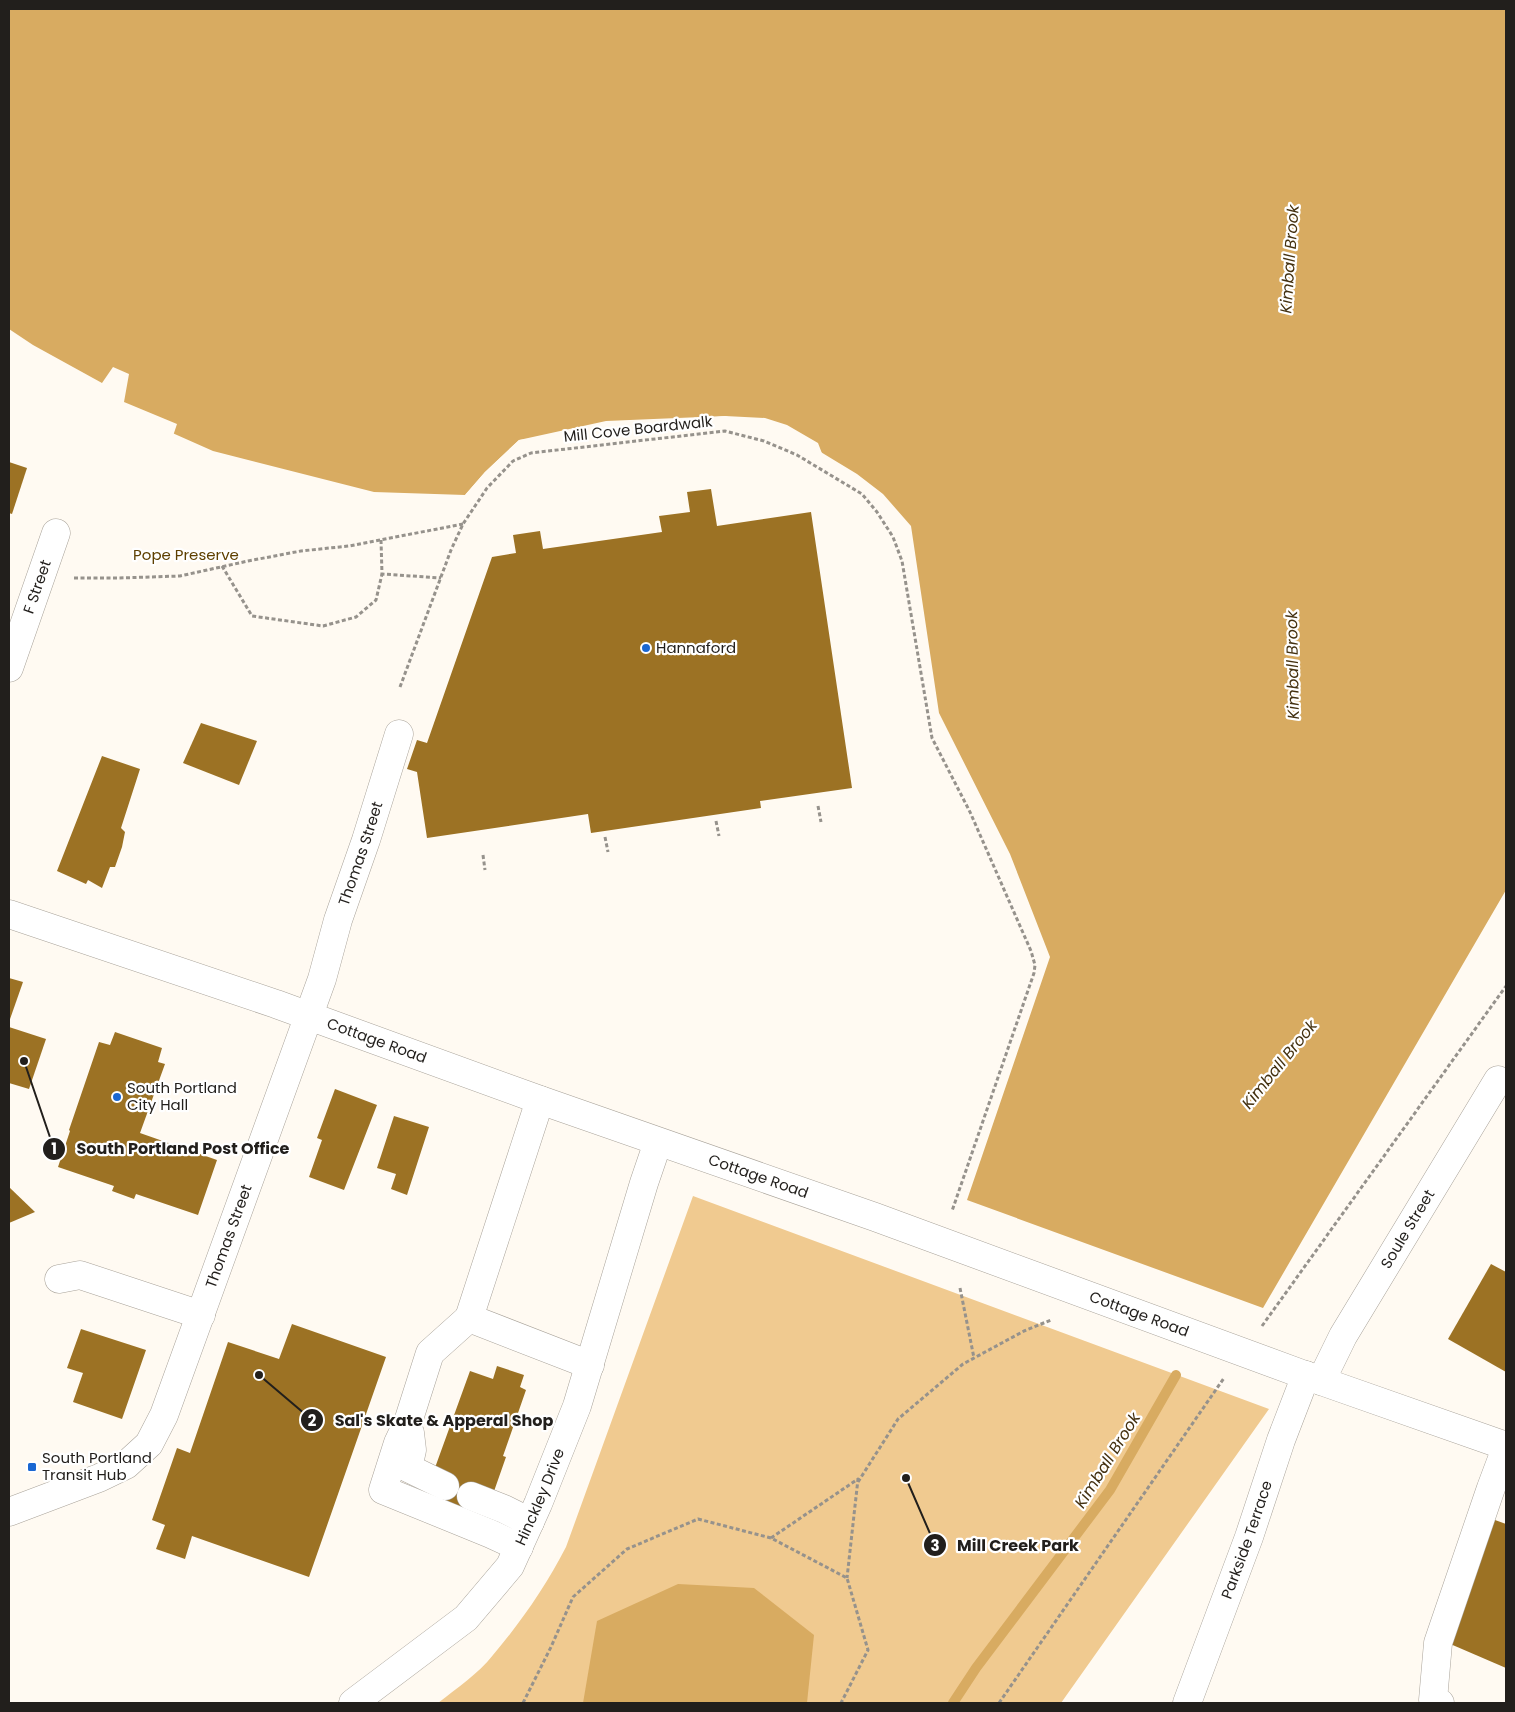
<svg xmlns="http://www.w3.org/2000/svg" width="1515" height="1712" font-family="Poppins,sans-serif">
  <style>
    .green { fill: #f0ca90 }
    .water { fill: #d8ab61 }
    .pier { fill: #fffaf2 }
    .lines { fill: none; stroke-linecap: round; stroke-linejoin: round }
    .stream { stroke: #d8ab61; stroke-width: 10 }
    .building { fill: #9c7224 }
    .minor-casing { stroke: #a9a39a; stroke-width: 29 }
    .path { stroke: #96928c; stroke-width: 3; stroke-dasharray: 4 2.5; stroke-linecap: butt }
    .minor { stroke: #fff; stroke-width: 28 }
    .poi-dot { fill: #1a67d2; stroke: #fff; stroke-width: 2 }
    .labels { text-anchor: middle; stroke-width: 4.5; stroke-linejoin: round; paint-order: stroke }
    .street-label { font-size: 15px; fill: #221f1c; stroke: #fff }
    .park-label { font-size: 15px; fill: #5e4002; stroke: #fff }
    .poi-label { font-size: 15px; fill: #221f1c; stroke: #fff; text-anchor: start }
    .water-label { font-size: 16px; font-style: italic; fill: #443110; stroke: #fff }
    .leader { fill: none; stroke: #221f1c; stroke-width: 2 }
    .callout-dot { fill: #221f1c; stroke: #fff; stroke-width: 2 }
    .mark-label { font-size: 15px; text-anchor: middle; font-weight: bold; fill: #fff }
    .callout-label { font-size: 16px; text-anchor: middle; font-weight: bold; fill: #221f1c; stroke: #fff; stroke-width: 4.5; stroke-linejoin: round; paint-order: stroke }
  </style>
  <rect width="100%" height="100%" fill="#fffaf2"/>
  <path class="green" d="M693,1196l576,213 -208,294h-623c19,-15 40,-29 55,-48 28,-33 53,-69 73,-108z"/>
  <g class="water">
    <polygon points="9,9 1506,9 1506,890 1263,1308 967,1200 1050,957 1010,854 939,713 911,526 883,494 857,474 796,437 725,416 519,440 485,472 465,495 374,492 213,451 116,408 103,394 9,338"/>
    <polygon points="678,1584 754,1588 814,1635 807,1703 583,1703 597,1621"/>
  </g>
  <g class="pier">
    <polygon points="9,329 33,345 102,383 113,367 129,374 124,402 177,424 173,436 115,410 101,396 9,341"/>
    <polygon points="725,416 765,418 787,425 818,443 823,456 795,439 725,418 520,442 487,474 470,494 465,495 485,472 519,440 606,421"/>
  </g>
  <g class="lines">
    <polyline class="stream" points="953,1703 976,1668 1110,1490 1176,1375"/>
  </g>
  <g class="building">
    <polygon points="9,462 27,468 12,514 9,513"/>
    <polygon points="711,489 717,526 811,512 852,788 760,801 761,808 591,833 588,814 427,838 417,772 407,769 417,740 427,743 492,557 516,553 513,535 540,531 543,549 662,532 659,516 690,512 687,492"/>
    <polygon points="201,723 257,741 239,785 183,763"/>
    <polygon points="102,756 140,769 121,828 125,832 122,847 115,867 110,867 102,888 88,880 86,884 57,871"/>
    <polygon points="9,978 23,982 9,1022"/>
    <polygon points="9,1027 46,1039 29,1089 9,1083"/>
    <polygon points="115,1032 162,1048 158,1062 165,1064 140,1133 217,1160 198,1215 136,1194 134,1199 112,1191 114,1186 58,1167 70,1131 69,1130 99,1042 110,1045"/>
    <polygon points="335,1089 377,1105 344,1190 309,1177 322,1140 317,1138"/>
    <polygon points="394,1116 429,1127 407,1195 391,1189 396,1174 377,1168"/>
    <polygon points="9,1187 35,1212 9,1223"/>
    <polygon points="1491,1264 1506,1272 1506,1372 1448,1339"/>
    <polygon points="292,1324 386,1357 309,1577 192,1536 185,1559 156,1549 165,1525 152,1520 177,1448 190,1453 228,1342 279,1359"/>
    <polygon points="81,1329 146,1350 122,1419 73,1402 83,1373 67,1368"/>
    <polygon points="497,1366 524,1375 520,1387 526,1390 503,1456 506,1457 492,1497 473,1490 464,1516 437,1506 432,1476 470,1371 493,1379"/>
    <polygon points="1495,1520 1506,1524 1506,1668 1448,1643 1485,1534"/>
  </g>
  <g class="lines">
    <defs>
      <g id="minor">
        <path id="s1" d="M9,668l47,-135"/>
        <path id="s2" d="M9,914l267,90 264,96 335,117 446,164 185,65"/>
        <polyline points="540,1100 469,1318 590,1365"/>
        <polyline points="59,1279 80,1275 201,1315"/>
        <polyline points="469,1318 430,1353 408,1422 398,1443 383,1490 491,1534 519,1547"/>
        <path id="s3" d="M1321,1381l22,-45 155,-256"/>
        <polyline points="410,1433 412,1450 408,1468 445,1486"/>
        <polyline points="471,1496 504,1509 530,1522"/>
        <path id="s4" d="M9,1512l90,-34 27,-13 23,-21 15,-29 158,-436 16,-59 28,-80 33,-106"/>
        <path id="s5" d="M353,1703l113,-85 44,-52 28,-62 39,-98 67,-223 14,-41"/>
        <path id="s6" d="M1187,1703l62,-166 32,-97 25,-65"/>
        <polyline points="1440,1703 1433,1700 1438,1643 1491,1488 1506,1448"/>
      </g>
    </defs>
    <use href="#minor" class="minor-casing"/>
    <g class="path">
      <polyline points="381,540 382,574 441,578"/>
      <polyline points="222,566 252,616 323,626 356,617 376,600 382,574"/>
      <polyline points="74,578 119,578 180,576 248,561 301,551 349,546 463,524"/>
      <polyline points="400,687 451,550 463,524 487,488 513,461 531,453 725,431 764,441 797,455 862,494 877,512 893,537 902,561 932,738 970,812 1031,951 1035,965 1034,973 952,1211"/>
      <polyline points="818,806 821,822"/>
      <polyline points="716,821 719,836"/>
      <polyline points="605,837 608,852"/>
      <polyline points="483,855 485,870"/>
      <polyline points="960,1288 974,1358"/>
      <polyline points="1262,1326 1506,986"/>
      <polyline points="858,1482 898,1419 963,1364 1024,1331 1051,1320"/>
      <polyline points="771,1538 858,1479 847,1578"/>
      <polyline points="523,1703 551,1647 573,1597 627,1549 698,1519 771,1538 847,1578 868,1650 841,1703"/>
      <polyline points="999,1703 1224,1378"/>
    </g>
    <use href="#minor" class="minor"/>
  </g>
  <g class="poi-dot">
    <circle cx="646" cy="648" r="5"/>
    <circle cx="117" cy="1097" r="5"/>
    <rect x="27" y="1462" width="10" height="10" rx="2.5"/>
  </g>
  <g class="labels">
    <g class="street-label">
      <text transform="translate(638 429) rotate(-6)" y="5">Mill Cove Boardwalk</text>
      <text dy="5" stroke="none"><textPath href="#s1" startOffset="86">F Street</textPath></text>
      <text dy="5" stroke="none"><textPath href="#s4" startOffset="785">Thomas Street</textPath></text>
      <text dy="5" stroke="none"><textPath href="#s2" startOffset="389">Cottage Road</textPath></text>
      <text dy="5" stroke="none"><textPath href="#s2" startOffset="794">Cottage Road</textPath></text>
      <text dy="5" stroke="none"><textPath href="#s3" startOffset="175">Soule Street</textPath></text>
      <text dy="5" stroke="none"><textPath href="#s4" startOffset="380">Thomas Street</textPath></text>
      <text dy="5" stroke="none"><textPath href="#s2" startOffset="1199">Cottage Road</textPath></text>
      <text dy="5" stroke="none"><textPath href="#s5" startOffset="285">Hinckley Drive</textPath></text>
      <text dy="5" stroke="none"><textPath href="#s6" startOffset="174">Parkside Terrace</textPath></text>
    </g>
    <g class="park-label">
      <text x="186" y="560">Pope Preserve</text>
    </g>
    <g class="poi-label">
      <text x="656" y="653">Hannaford</text>
      <text x="127" y="1093">South Portland<tspan x="127" dy="17">City Hall</tspan></text>
      <text x="42" y="1463">South Portland<tspan x="42" dy="17">Transit Hub</tspan></text>
    </g>
    <g class="water-label">
      <text transform="translate(1289 259) rotate(-86)" y="6">Kimball Brook</text>
      <text transform="translate(1292 665) rotate(-91)" y="6">Kimball Brook</text>
      <text transform="translate(1279 1064) rotate(-51)" y="6">Kimball Brook</text>
      <text transform="translate(1107 1460) rotate(-58)" y="6">Kimball Brook</text>
    </g>
  </g>
  <path class="leader" d="M24 1061L54 1149M259 1375L312 1420M906 1478L935 1545"/>
  <g class="callout-dot">
    <circle cx="24" cy="1061" r="5"/>
    <circle cx="259" cy="1375" r="5"/>
    <circle cx="906" cy="1478" r="5"/>
    <circle cx="54" cy="1149" r="12"/>
    <circle cx="312" cy="1420" r="12"/>
    <circle cx="935" cy="1545" r="12"/>
  </g>
  <g class="mark-label">
    <text x="54" y="1154">1</text>
    <text x="312" y="1426">2</text>
    <text x="935" y="1551">3</text>
  </g>
  <g class="callout-label">
    <text x="183" y="1154">South Portland Post Office</text>
    <text x="444" y="1426">Sal's Skate &amp; Apperal Shop</text>
    <text x="1018" y="1551">Mill Creek Park</text>
  </g>
  <rect width="1515" height="1712" fill="none" stroke="#221f1c" stroke-width="20"/>
</svg>
